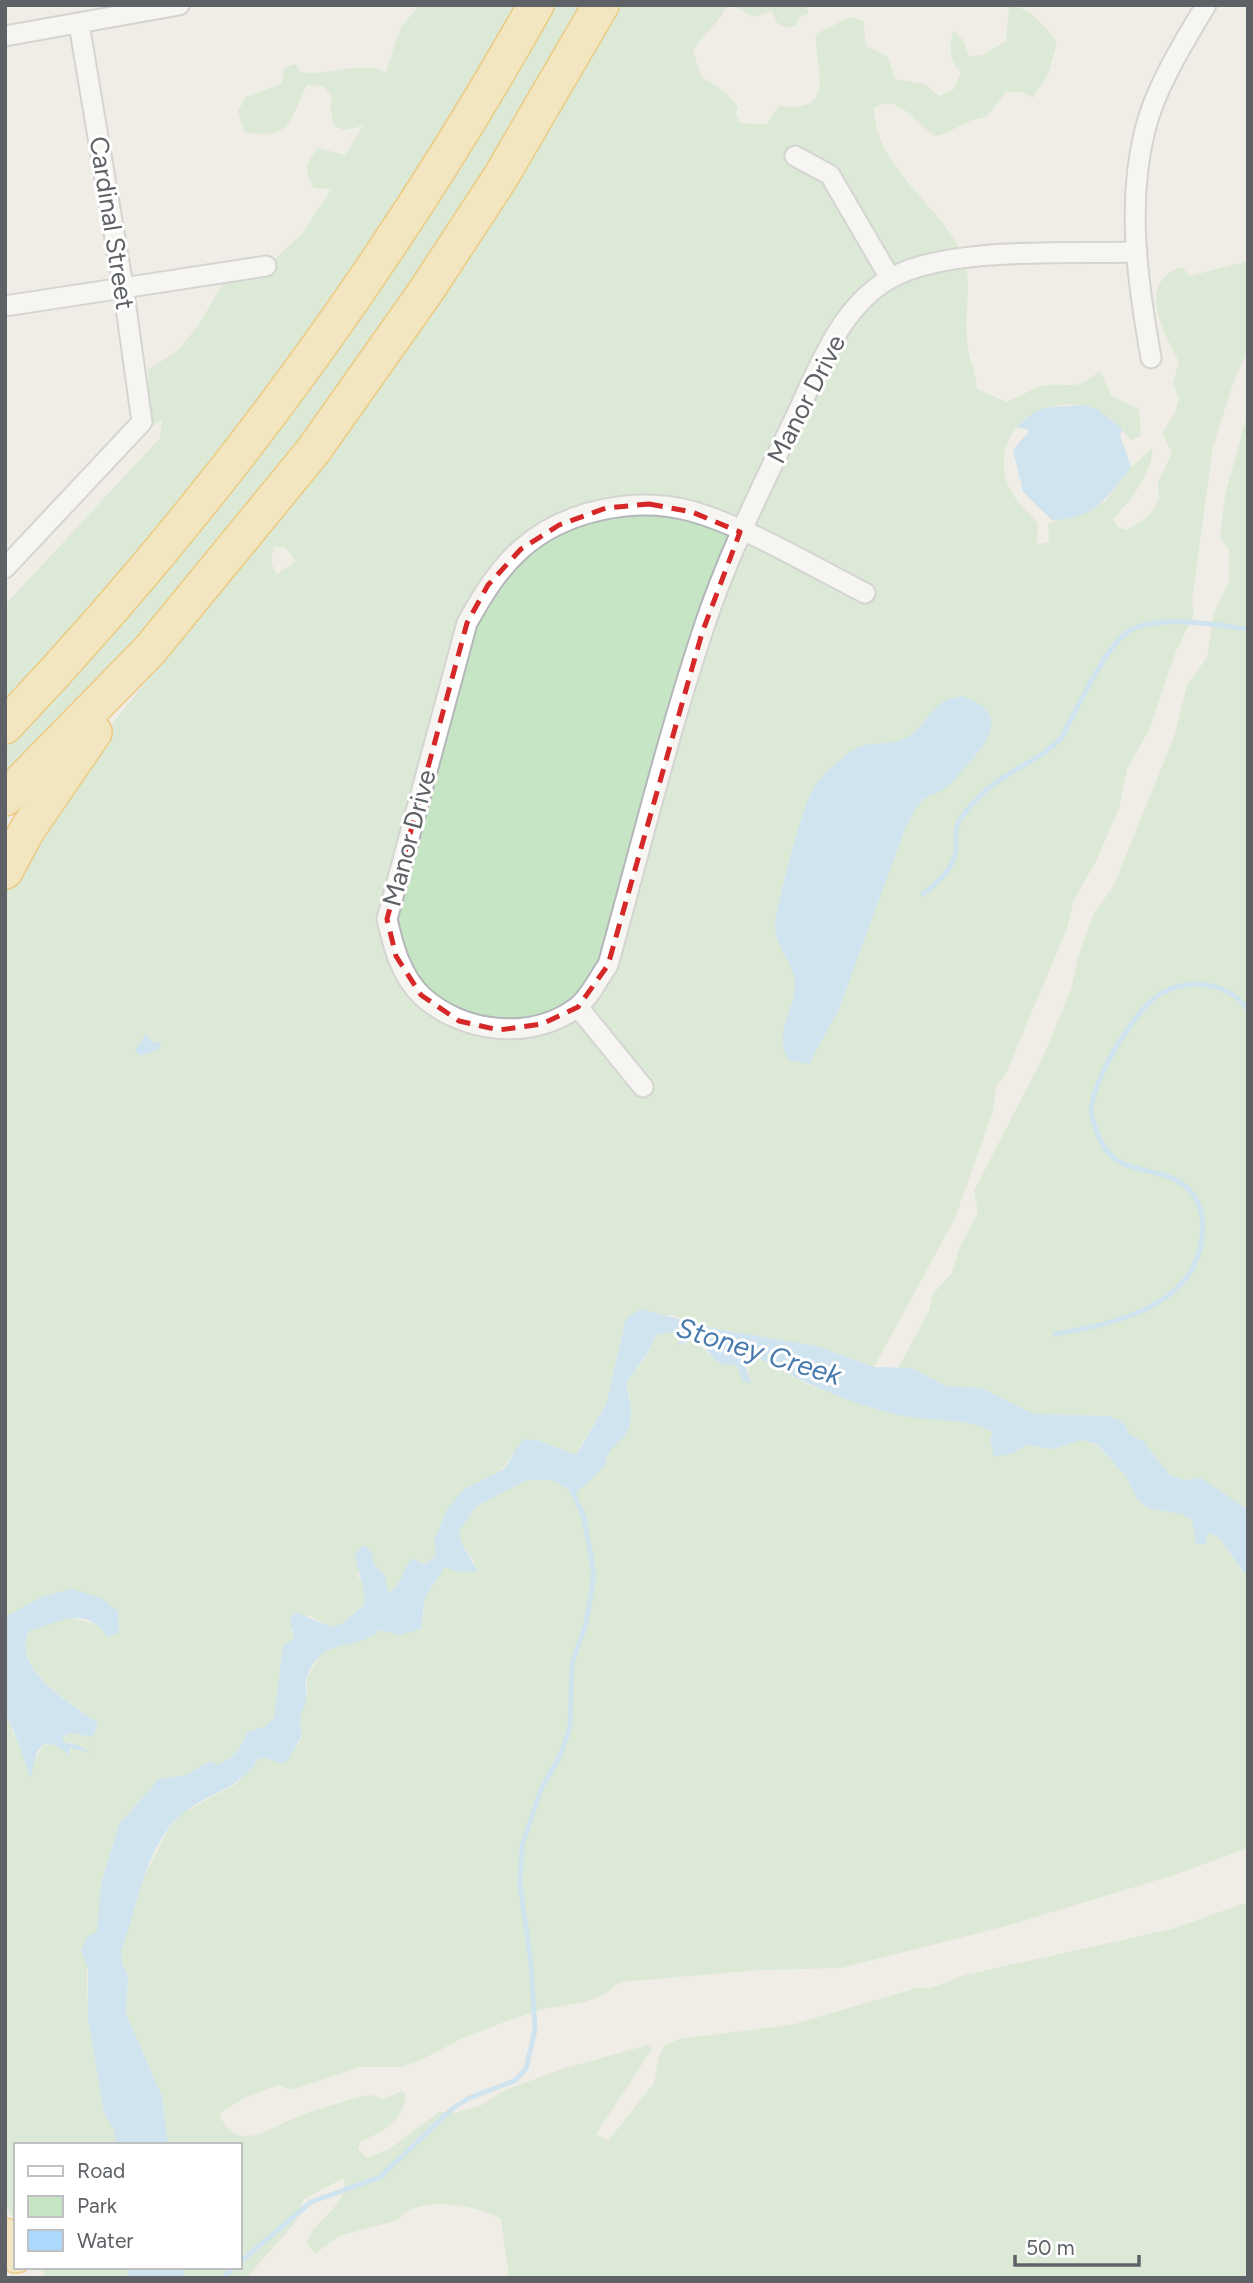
<svg xmlns="http://www.w3.org/2000/svg" width="1253" height="2283" font-family="Figtree,sans-serif">
  <style>
    .green { fill: #c5e5c4; fill-rule: evenodd }
    .water { fill: #abd9fb }
    .lines { fill: none; stroke-linecap: round; stroke-linejoin: round }
    .stream { stroke: #abd9fb; stroke-width: 5 }
    .street-casing { stroke: #b4b6ba; stroke-width: 23 }
    .highway-casing { stroke: #e9a10c; stroke-width: 38 }
    .street { stroke: #fff; stroke-width: 19 }
    .highway { stroke: #f7dd95; stroke-width: 35 }
    .marked { fill: none; stroke: #d62828; stroke-width: 5; stroke-dasharray: 14 9; stroke-linejoin: round }
    .labels { text-anchor: middle; stroke-width: 6; stroke-linejoin: round; paint-order: stroke }
    .street-label { font-size: 26px; fill: #5e6266; stroke: #fff }
    .water-label { font-size: 28px; font-style: italic; fill: #487aad; stroke: #fff }
  </style>
  <rect width="100%" height="100%" fill="#efede6"/>
  <g class="green">
    <path d="M419,5h103l-58,104 -253,362 -206,238v-104l155,-167 2,-18 -10,6 -4,-56 29,-19 21,-25 24,-41 15,-7 12,4 52,-47 31,-46 -18,-1c-11,-17 -8,-25 4,-40l27,7 18,-29 -19,4 -10,-4 -4,-17 2,-14 -10,-9 -15,-1c-18,37 -16,55 -63,47l-6,-21 8,-14 36,-14 2,-15 12,-4 4,8c28,5 59,-12 86,0l14,-43z"/>
    <path d="M551,5h30c-31,54 -60,108 -93,160 -138,222 -301,428 -483,615v-40z"/>
    <path d="M618,5h114l-8,5c-4,12 -22,24 -31,41l8,25 26,18 11,13 -2,7 4,9 27,1 12,-18c59,8 36,-35 37,-72l34,-17 13,4 3,25 22,11 7,22 29,5 15,12 14,-6 8,-17c-12,-13 -12,-25 -8,-43l10,10 6,16 15,-1 22,-14 3,-36c22,3 35,20 48,37l-8,30 -16,26 -9,-6h-18l-20,25c-25,4 -28,13 -50,19 -20,-11 -37,-44 -62,-28 0,57 63,95 87,143 14,28 1,67 7,97 2,15 8,24 9,41l30,13c12,-5 29,-16 42,-17 26,-2 29,6 51,-15l11,26 28,13 2,27 -10,4c-57,-79 -164,-11 -115,59 6,9 15,16 22,24l-1,22 12,-3 -1,-18 57,-22 26,-35 22,-19c-3,29 -21,50 -40,71l5,8 9,3 23,-15 9,-15 -1,-17 14,-30 -10,-20 13,-20 4,-15 -6,-15 6,-21c-15,-29 -44,-80 3,-95l8,9 58,-15v90l-12,24 -23,71 -21,154 2,15 -18,36 -27,79 -22,39 -8,39 -23,53 -22,39 -8,31 -60,142 -10,13 -3,25 -38,107 -81,149 -57,-21 -100,-17 -45,-14 -46,3 -20,87 -31,50 -11,-4 -51,2c-22,42 -82,44 -77,102l-12,10 -17,-1c-4,14 -6,22 -20,29l-2,-17 -12,-13 -16,11 8,15 -1,15 -22,20 -11,3 -22,-12 -18,15 3,8 -11,8 -9,72 -10,9 -17,5c-5,17 -14,26 -30,33l-6,-4 -26,14 -26,4 -40,45 -18,60 -3,47 -12,8 2,79 16,95 9,15 4,17h-101v78l-11,-20v-489l6,7 1,11 23,28 9,-16 11,1 15,9 2,-11 -9,-1 -1,-5 8,-4 13,3 2,-23c-24,-15 -72,-49 -56,-82l37,-15 33,9v-28c-49,-15 -53,5 -94,20v-735l71,-113 287,-358 92,-135zM274,547h11l11,14 -20,14 -5,-14z"/>
    <polygon points="735,5 805,5 808,10 808,14 799,17 797,25 786,28 777,23 772,11 752,17"/>
    <polygon points="1248,411 1248,1510 1201,1478 1185,1480 1171,1476 1143,1441 1130,1435 1109,1416 1034,1414 982,1388 945,1386 913,1368 898,1368 929,1311 933,1294 952,1273 959,1249 978,1212 974,1191 1043,1057 1071,990 1078,958 1093,915 1114,885 1174,737 1187,686 1207,657 1214,613 1229,582 1229,550 1220,538 1225,496"/>
    <path d="M666,1331h13l5,4v9l12,-5 12,15 28,9 6,16 7,-3 -1,-15 10,-3 53,28 58,20 54,12 16,-1 43,9 12,6 20,21 12,-8 27,4 29,-9 14,5 29,30 13,26 13,8 31,5 37,23 23,35 6,-2v278l-74,27 -168,51 -165,42 -81,2 -140,12 -16,13 -23,8 -38,6 -36,12 -46,18 -44,23 -17,5h-40l-69,23 -13,-5 -32,12 -27,17c18,42 52,13 78,3 8,-4 67,-22 72,-22 5,0 10,3 15,4l17,-8 5,3c-2,26 -23,39 -46,47l-2,8 9,9 22,-9 50,-37 15,1 28,-8 19,-13 58,-22 89,-25 4,4 -56,85 12,7 46,-58 5,-27 6,-11 14,-6 112,-14 126,-37h14l34,-13 207,-46 76,-27v376h-739l-8,-59c-22,-14 -85,-25 -103,1l-59,16 -24,18 -8,-11c4,-22 44,-38 37,-65l-40,21 -10,25 -48,54h-62v-11h56v-122h-72l-6,-49 -36,-82 2,-38 -6,-13 -1,-12 22,-72 25,-49 13,-16 55,-30 22,-25 7,-1 7,3 27,-17 3,-9 -3,-22 8,-17v-17l13,-24 15,-10 31,-6 13,-9 44,-11 2,-22 20,-30 30,-4 -13,-19 -3,-12 16,-25 52,-27h26l22,14 30,-29 5,-17 11,-8 9,-41 -4,-16 22,-30 8,-18z"/>
    <polygon points="40,2267 129,2267 127,2278 46,2278"/>
  </g>
  <g class="water">
    <path d="M1084,405l13,4 26,20 -3,6 11,32c-24,31 -36,52 -79,53l-29,-28 -10,-42 17,-20 -13,-3c27,-27 33,-18 67,-22z"/>
    <path d="M962,696c46,16 30,42 5,69 -8,9 -18,22 -28,27 -8,4 -13,3 -19,11 -6,7 -10,16 -14,23l-67,183 -30,55 -21,-4c-15,-29 7,-48 7,-77 -1,-19 -18,-34 -20,-54 -1,-17 28,-123 37,-138 10,-17 26,-30 41,-41 16,-11 40,-2 56,-14 23,-16 19,-34 53,-40z"/>
    <polygon points="146,1034 153,1042 162,1042 158,1050 140,1056 135,1050"/>
    <path d="M641,1309l76,20 100,17 57,21 38,1 33,18 37,2 52,26 75,2 14,6 7,13 13,6 28,35 14,4 16,-2 47,32v60l-5,2 -24,-35 -11,-4 -2,11h-10l-4,-24 -10,-6 -31,-5 -13,-8 -13,-26 -29,-31 -14,-4 -29,9 -27,-4 -12,8 -20,4 -4,-18 3,-7c-27,-15 -60,-10 -89,-16 -47,-9 -105,-35 -146,-58l-10,3 -2,6 5,17 -9,-4 -6,-16c-23,5 -25,-13 -39,-25l-20,6 7,-10 -5,-4 -23,4 -8,17 -22,31c3,15 8,31 3,45 -6,16 -24,19 -23,37l-31,29 -22,-14h-26l-52,27 -16,25 3,12 16,28h-20l-13,-5 -20,30 -4,32 -21,6 -21,-5c-26,25 -58,2 -73,51 -1,6 1,11 0,17 -3,15 -9,20 -4,37l-13,24 -7,5 -17,-6 -7,1c-18,31 -52,34 -77,56 -37,32 -43,93 -60,136l1,12 6,13 -2,38 36,82 6,49h-51l-4,-17 -9,-15 -16,-95v-49l-7,-19 5,-11 11,-8 4,-47 18,-60 40,-45 26,-4 26,-14 6,4c16,-7 25,-16 30,-33l17,-5 10,-9 9,-72 11,-8 -4,-18 5,-8 36,15 11,-3 22,-19c2,-19 -7,-33 -9,-51l8,-9 9,7 1,11 12,13 3,17c16,-9 13,-24 25,-35l11,7 12,-10 -2,-15 13,-30 17,-21 40,-20 19,-30 14,1 39,15 30,-50 20,-87z"/>
    <path d="M72,1589l27,8 19,14 1,21 -11,5c-25,-34 -47,-14 -79,-6 -19,38 44,74 69,92l-5,14 -23,-4 -8,4 2,5 16,4 13,7 -23,-5v7l-15,-10 -11,-1 -7,8 -7,27c-2,-11 -19,-58 -25,-65v-97l36,-20z"/>
    <polygon points="129,2267 184,2267 184,2278 127,2278"/>
  </g>
  <g class="lines">
    <g class="stream">
      <path d="M923,894c11,-9 23,-18 29,-31 7,-12 2,-24 5,-37 2,-8 13,-19 19,-26 24,-27 62,-37 86,-63 14,-26 44,-92 67,-106 28,-17 88,-6 119,-2"/>
      <path d="M1055,1334c57,-10 140,-26 147,-97 2,-16 0,-32 -11,-45 -29,-34 -77,-6 -95,-63 -2,-6 -5,-14 -5,-20 5,-34 42,-98 71,-116 29,-16 67,-10 86,17"/>
      <polyline points="240,2262 311,2202 380,2177 452,2109 469,2098 514,2081 526,2069 535,2030 531,1963 520,1885 522,1845 542,1787 561,1754 570,1727 572,1663 586,1624 594,1575 584,1517 568,1482"/>
      <polyline points="223,2278 234,2267"/>
    </g>
    <defs>
      <g id="street">
        <polyline points="5,36 179,5"/>
        <polyline points="795,156 830,175 890,278"/>
        <polyline points="5,306 266,266"/>
        <path d="M1151,358c-13,-74 -25,-153 -6,-228 11,-44 38,-86 61,-125"/>
        <polyline points="5,568 142,422 123,286 79,24"/>
        <path d="M865,593c-51,-26 -120,-67 -174,-82 -56,-15 -127,-1 -171,39 -23,21 -38,46 -53,73l-80,296c6,27 14,57 35,77 40,37 109,45 154,12 13,-9 23,-31 32,-43 31,-111 58,-223 94,-332 24,-74 58,-143 92,-213 24,-50 46,-114 97,-142 58,-32 178,-24 246,-26"/>
        <polyline points="578,1007 643,1087"/>
      </g>
      <g id="highway">
        <path d="M5,726c206,-217 384,-460 531,-721"/>
        <polyline points="5,798 149,651 313,451 426,291 500,178 601,5"/>
        <polyline points="5,871 27,830 94,732"/>
        <polyline points="5,2236 16,2255"/>
      </g>
    </defs>
    <use href="#street" class="street-casing"/>
    <use href="#highway" class="highway-casing"/>
    <use href="#street" class="street"/>
    <use href="#highway" class="highway"/>
  </g>
  <path d="M0 0H1253V2283H0ZM649,504l43,8 48,20 -38,101 -94,332 -30,42 -36,17 -43,6 -40,-9 -38,-26 -25,-39 -9,-37 80,-296 21,-38 33,-36 38,-24 47,-17z" fill="#efede6" fill-opacity=".55" fill-rule="evenodd"/>
  <path class="marked" d="M649,504l43,8 48,20 -38,101 -94,332 -30,42 -36,17 -43,6 -40,-9 -38,-26 -25,-39 -9,-37 80,-296 21,-38 33,-36 38,-24 47,-17z"/>
  <g class="labels">
    <g class="street-label">
      <text transform="translate(112 223) rotate(81)" y="9">Cardinal Street</text>
      <text transform="translate(806 399) rotate(-63)" y="9">Manor Drive</text>
      <text transform="translate(409 838) rotate(-75)" y="9">Manor Drive</text>
    </g>
    <g class="water-label">
      <text transform="translate(759 1351) rotate(17)" y="10">Stoney Creek</text>
    </g>
  </g>
  <rect width="1253" height="2283" fill="none" stroke="#5e6266" stroke-width="14"/>
  <rect x="14" y="2143" width="228" height="126" fill="#ffffff" stroke="#bfc0c2" stroke-width="2"/>
  <rect x="28" y="2166" width="35" height="10" fill="#ffffff" stroke="#bfc0c2" stroke-width="2"/>
  <text x="77" y="2178" font-size="21" fill="#5e6266">Road</text>
  <rect x="28" y="2196" width="35" height="21" fill="#c5e5c4" stroke="#bfc0c2" stroke-width="2"/>
  <text x="77" y="2213" font-size="21" fill="#5e6266">Park</text>
  <rect x="28" y="2230" width="35" height="21" fill="#abd9fb" stroke="#bfc0c2" stroke-width="2"/>
  <text x="77" y="2248" font-size="21" fill="#5e6266">Water</text>
  <path d="M1015 2255v10h124v-10" fill="none" stroke="#5e6266" stroke-width="3.5"/>
  <text x="1026" y="2255" font-size="21" fill="#5e6266" stroke="#ffffff" stroke-width="5" paint-order="stroke">50 m</text>
</svg>
